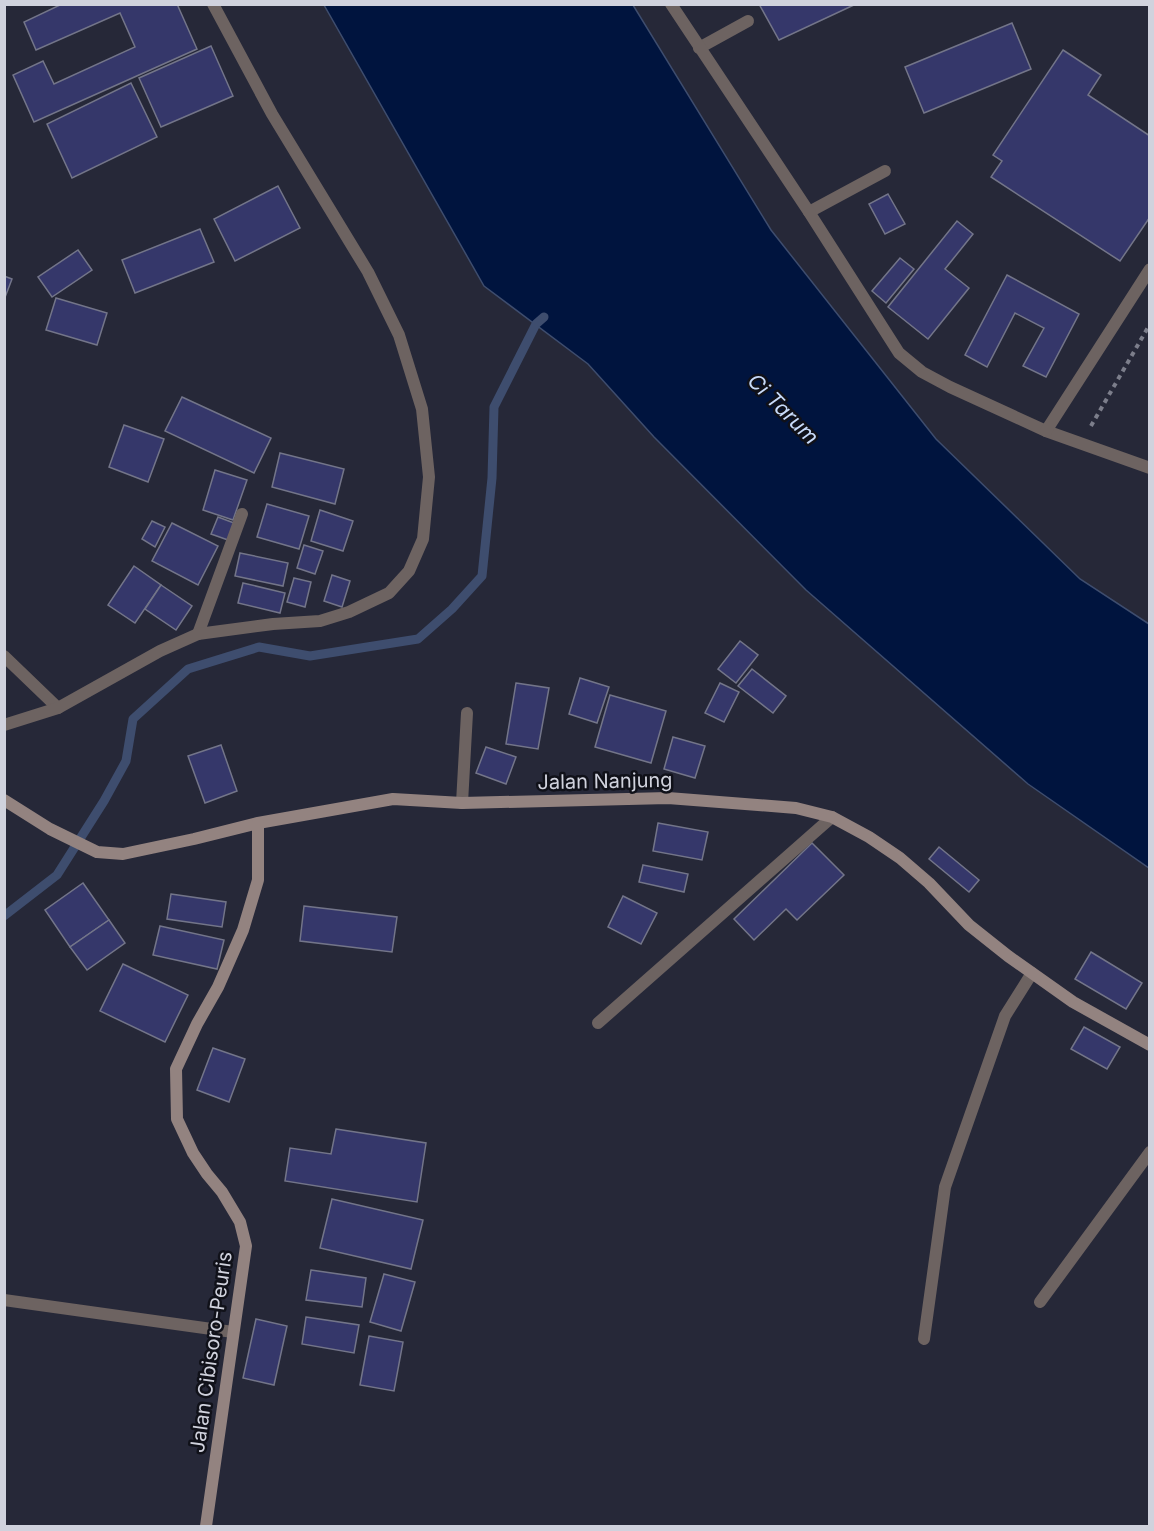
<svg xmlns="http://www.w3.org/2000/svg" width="1154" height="1531" font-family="Inter,sans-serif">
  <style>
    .water { fill: #00143e; stroke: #3e4d6e; stroke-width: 1.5 }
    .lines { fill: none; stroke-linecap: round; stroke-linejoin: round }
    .stream { stroke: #3e4d6e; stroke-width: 9 }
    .building { fill: #35376a; stroke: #737589; stroke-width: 1.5 }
    .path { stroke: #7c7e8b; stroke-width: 4; stroke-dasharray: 4.5 4.5; stroke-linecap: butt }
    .lane { stroke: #6d6361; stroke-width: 12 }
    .street { stroke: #6d6361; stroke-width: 12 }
    .secondary { stroke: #938380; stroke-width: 12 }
    .labels { text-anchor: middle; stroke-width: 5; stroke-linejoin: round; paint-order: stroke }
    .street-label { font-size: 20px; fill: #d0d2dd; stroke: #101119 }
    .water-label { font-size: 21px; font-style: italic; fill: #c8dbfa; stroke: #101119 }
  </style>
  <rect width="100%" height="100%" fill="#262838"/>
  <polygon class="water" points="324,5 633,5 771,230 936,439 1080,579 1149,624 1149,868 1028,784 806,590 654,437 588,364 484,286"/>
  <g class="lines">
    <polyline class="stream" points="4,916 57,875 104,801 126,761 133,719 188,669 259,647 310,656 418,639 452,609 482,576 492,478 494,407 536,324 544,317"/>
  </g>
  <g class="building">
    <polygon points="62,4 177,4 197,49 34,122 13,75 43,61 54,84 135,47 120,13 36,50 24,22"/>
    <polygon points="759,4 856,4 779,40"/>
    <polygon points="1012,23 1031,69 924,113 905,67"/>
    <polygon points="211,46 233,96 161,127 139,78"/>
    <polygon points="1063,50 1101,75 1088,95 1150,136 1150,217 1120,261 991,177 1002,161 993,155"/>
    <polygon points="131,83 157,137 72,178 47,124"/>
    <polygon points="278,186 300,228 235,261 214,219"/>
    <polygon points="888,194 905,224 885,234 869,204"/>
    <polygon points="957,221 973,234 945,269 969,288 928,339 888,307"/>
    <polygon points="200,229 214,262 135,293 122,260"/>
    <polygon points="78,250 92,270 52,297 38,277"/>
    <polygon points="900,258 914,269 886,303 872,291"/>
    <polygon points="1007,275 1079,314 1046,377 1023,366 1044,328 1015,313 987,367 965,355"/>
    <polygon points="4,276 12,279 4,300"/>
    <polygon points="56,298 107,313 97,345 46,330"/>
    <polygon points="182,397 271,438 254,473 165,431"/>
    <polygon points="124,425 164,439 148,482 109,467"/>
    <polygon points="280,453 344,469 335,504 272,487"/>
    <polygon points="215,470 247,480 233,520 203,510"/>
    <polygon points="267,504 309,516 299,549 257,537"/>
    <polygon points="320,510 353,521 343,551 311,541"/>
    <polygon points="218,517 234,523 228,540 211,534"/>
    <polygon points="152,521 165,527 155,547 142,539"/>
    <polygon points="172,523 218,546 198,585 152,561"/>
    <polygon points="304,545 323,551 315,574 297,568"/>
    <polygon points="240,553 288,563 283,586 235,576"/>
    <polygon points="134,566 161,585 135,623 108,605"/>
    <polygon points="332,575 350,581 342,607 324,601"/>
    <polygon points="294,578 311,582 305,607 287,602"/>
    <polygon points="243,583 285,593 280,613 238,603"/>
    <polygon points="161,585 192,606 176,630 145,609"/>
    <polygon points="740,641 758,655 736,683 718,669"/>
    <polygon points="752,669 786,696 773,713 738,686"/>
    <polygon points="580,678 609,687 597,723 569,714"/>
    <polygon points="516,683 549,688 538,749 506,744"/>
    <polygon points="720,683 739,692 724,722 705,713"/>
    <polygon points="610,695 666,711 651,763 595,747"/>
    <polygon points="673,737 705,746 695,778 664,769"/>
    <polygon points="221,745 237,791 205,803 188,756"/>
    <polygon points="486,747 516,757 506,784 476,773"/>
    <polygon points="658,823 708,832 702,860 653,851"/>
    <polygon points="812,843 844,875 797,920 786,909 754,940 734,919"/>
    <polygon points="939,847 979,880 969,892 929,859"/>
    <polygon points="643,865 688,874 684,892 639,882"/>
    <polygon points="83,883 109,920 70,947 45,910"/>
    <polygon points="171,894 226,902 222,927 167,919"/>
    <polygon points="623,896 657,913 641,944 608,927"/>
    <polygon points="304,906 397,917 392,952 300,941"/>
    <polygon points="109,920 125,943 87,970 70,947"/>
    <polygon points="160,926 224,940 217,969 153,955"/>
    <polygon points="1091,952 1142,983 1126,1009 1075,979"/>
    <polygon points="123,964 188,995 165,1042 100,1011"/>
    <polygon points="1084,1027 1120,1047 1107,1069 1071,1049"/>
    <polygon points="213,1048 245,1059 229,1102 197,1090"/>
    <polygon points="336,1129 426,1143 417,1202 285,1181 290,1148 331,1154"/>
    <polygon points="332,1199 423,1220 411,1269 320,1248"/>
    <polygon points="311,1270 366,1278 362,1307 306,1300"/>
    <polygon points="384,1274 415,1282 401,1331 370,1322"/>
    <polygon points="306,1317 359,1325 354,1353 302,1344"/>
    <polygon points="256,1319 287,1326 274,1385 243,1378"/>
    <polygon points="369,1336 403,1342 394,1391 360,1385"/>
  </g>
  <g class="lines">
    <polyline class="path" points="1091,426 1150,324"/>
    <g class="lane">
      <polyline points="699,48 748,21"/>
      <polyline points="809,212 885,171"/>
      <polyline points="4,1300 233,1332"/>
      <polyline points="1040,1302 1150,1152"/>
      <polyline points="924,1339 945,1187 1005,1016 1032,973"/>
    </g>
    <g class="street">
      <polyline points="671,4 809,212 899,353 922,372 950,387 1046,431 1150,468"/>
      <polyline points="1046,431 1150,269"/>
      <polyline points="198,634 242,514"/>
      <polyline points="4,656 58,708"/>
      <polyline points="4,725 58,708 160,651 198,634 273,624 320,621 349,612 389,593 409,571 423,539 429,477 422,409 399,335 368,272 272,114 213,4"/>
      <polyline points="462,803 467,713"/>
      <polyline points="598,1023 832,817"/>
    </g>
    <g class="secondary">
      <polyline points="4,800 50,829 97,852 123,854 194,839 258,823 393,799 462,803 668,798 796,808 832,817 869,837 900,858 929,883 969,925 1008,956 1073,1002 1150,1045"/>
      <polyline points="206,1526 246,1246 240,1222 222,1192 207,1174 193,1153 177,1119 176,1069 197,1024 218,987 243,930 258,880 258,823"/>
    </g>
  </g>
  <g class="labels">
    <g class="street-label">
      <text transform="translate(605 781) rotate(-1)" y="7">Jalan Nanjung</text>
      <text transform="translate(211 1352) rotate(-82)" y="7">Jalan Cibisoro-Peuris</text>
    </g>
    <g class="water-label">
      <text transform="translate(783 409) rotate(45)" y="7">Ci Tarum</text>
    </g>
  </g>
  <rect width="1154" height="1531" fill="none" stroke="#d0d2dd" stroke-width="12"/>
</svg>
